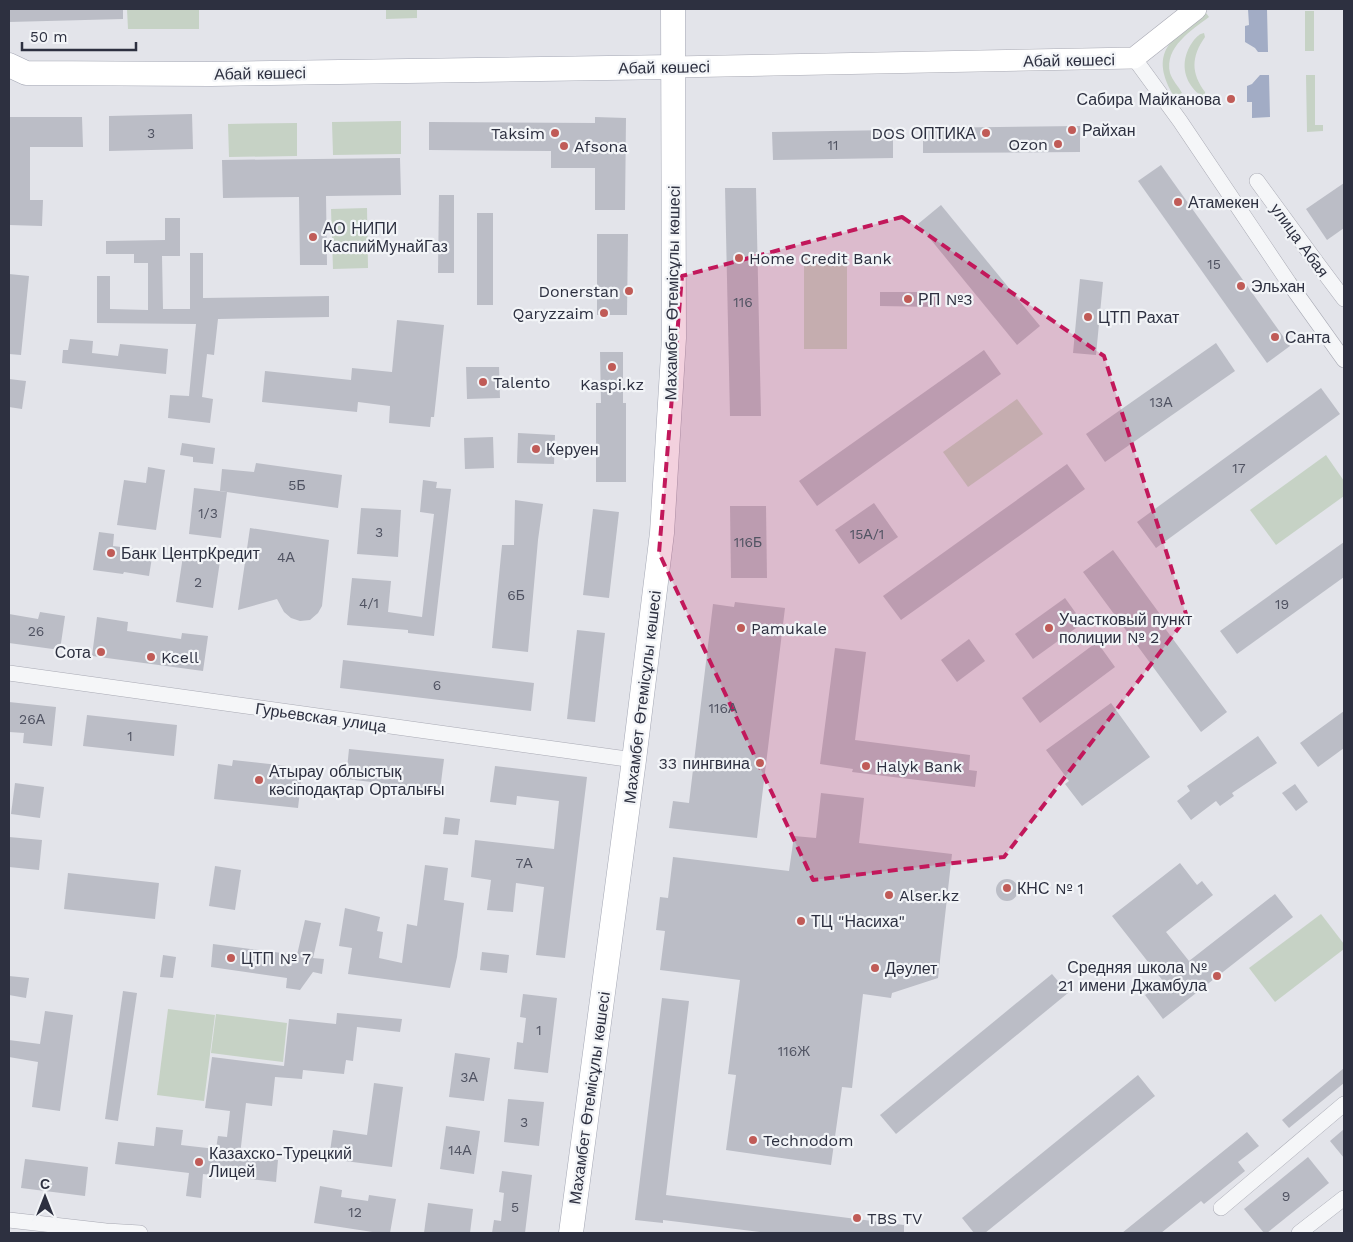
<svg xmlns="http://www.w3.org/2000/svg" width="1353" height="1242" font-family="'Work Sans',sans-serif">
  <style>
    .green { fill: #c6d2c5 }
    .water { fill: #a2acc5 }
    .building { fill: #bbbdc6 }
    .lines { fill: none; stroke-linecap: round; stroke-linejoin: round }
    .street-casing { stroke: #a9aab4; stroke-width: 16 }
    .secondary-casing { stroke: #a9aab4; stroke-width: 22 }
    .primary-casing { stroke: #a4a7b4; stroke-width: 25 }
    .street { stroke: #f5f6f8; stroke-width: 15 }
    .secondary { stroke: #fff; stroke-width: 21 }
    .primary { stroke: #fff; stroke-width: 24 }
    .marked { fill: #c2185b; fill-opacity: 0.2; stroke: #c2185b; stroke-width: 4; stroke-dasharray: 10 6; stroke-linejoin: round }
    .poi-dot { fill: #c05b57; stroke: #f2f4f7; stroke-width: 2 }
    .labels { text-anchor: middle; stroke-width: 4.5; stroke-linejoin: round; paint-order: stroke }
    .number-label { font-size: 14px; fill: #505362 }
    .street-label { font-size: 16px; fill: #2d3040; stroke: #f2f4f7 }
    .poi-label { font-size: 16px; fill: #2d3040; stroke: #f2f4f7; text-anchor: start }
  </style>
  <rect width="100%" height="100%" fill="#e3e4ea"/>
  <g class="green">
    <polygon points="127,9 199,9 199,29 128,29"/>
    <polygon points="386,9 417,9 417,18 386,19"/>
    <path d="M1204,10l5,7c-17,13 -45,30 -39,56 2,7 9,14 12,20l-7,5c-28,-46 -3,-58 29,-88z"/>
    <rect x="1305" y="11" width="9" height="40"/>
    <path d="M1204,33l1,4c-14,20 -14,36 0,55v4c-7,-1 -11,-6 -15,-12 -9,-15 -6,-31 4,-44 4,-4 5,-6 10,-7z"/>
    <polygon points="1306,75 1315,75 1315,125 1323,125 1323,131 1307,132"/>
    <polygon points="401,121 401,154 333,155 332,122"/>
    <polygon points="297,123 297,156 229,157 228,124"/>
    <polygon points="367,208 368,268 333,269 331,209"/>
    <rect x="804" y="257" width="43" height="92"/>
    <polygon points="1017,399 1043,434 968,487 943,452"/>
    <polygon points="1326,455 1344,481 1344,496 1276,545 1250,510"/>
    <polygon points="1321,914 1344,944 1344,949 1275,1002 1249,968"/>
    <polygon points="168,1009 215,1015 204,1101 157,1095"/>
    <polygon points="216,1014 287,1023 283,1062 211,1053"/>
  </g>
  <g class="water">
    <polygon points="1248,9 1267,9 1268,52 1258,52 1255,48 1245,42 1245,26 1249,25"/>
    <polygon points="1260,75 1269,75 1270,117 1252,118 1252,102 1247,102 1247,86 1252,84"/>
  </g>
  <g class="building">
    <polygon points="9,9 123,9 123,19 9,22"/>
    <polygon points="192,114 193,149 109,151 109,116"/>
    <polygon points="9,117 82,117 83,147 30,147 30,200 43,200 42,226 9,225"/>
    <polygon points="595,117 626,118 625,210 595,210 595,168 551,168 551,151 429,150 429,122 595,123"/>
    <polygon points="1080,126 1080,152 923,153 923,128"/>
    <polygon points="893,130 893,158 773,160 772,132"/>
    <polygon points="400,158 401,195 326,196 327,265 300,265 299,197 223,198 222,160"/>
    <polygon points="1161,165 1290,346 1267,363 1138,181"/>
    <polygon points="1344,183 1344,228 1327,240 1306,209"/>
    <polygon points="725,188 756,188 761,416 730,416"/>
    <polygon points="439,195 454,195 454,273 438,273"/>
    <polygon points="941,205 1040,326 1017,345 918,224"/>
    <rect x="477" y="213" width="16" height="92"/>
    <polygon points="165,218 180,218 180,256 162,256 163,309 190,309 190,253 203,253 203,298 329,296 329,317 218,319 214,355 207,354 202,397 213,399 210,423 168,418 170,395 189,396 196,324 97,323 97,276 110,276 110,309 148,310 148,263 134,263 134,254 106,254 106,241 165,240"/>
    <polygon points="597,234 628,234 627,315 597,315"/>
    <polygon points="9,274 29,276 21,355 9,354"/>
    <polygon points="1080,279 1103,282 1096,355 1073,353"/>
    <polygon points="880,292 936,292 936,307 880,306"/>
    <polygon points="397,320 444,325 434,417 431,417 430,427 389,423 390,406 358,402 357,412 262,402 265,371 351,380 352,368 392,372"/>
    <polygon points="70,339 93,341 92,353 118,356 120,344 168,349 166,374 62,363 63,350 68,350"/>
    <polygon points="1216,343 1235,371 1105,462 1086,434"/>
    <polygon points="984,350 1001,374 817,506 799,481"/>
    <polygon points="600,352 623,352 623,403 626,403 626,482 596,482 596,403 601,403"/>
    <polygon points="466,367 499,367 500,398 467,399"/>
    <polygon points="9,379 26,381 22,409 9,407"/>
    <polygon points="1321,388 1340,414 1156,548 1137,522"/>
    <polygon points="518,433 555,435 554,464 517,463"/>
    <polygon points="493,437 494,468 465,469 464,438"/>
    <polygon points="182,443 215,448 213,464 193,462 193,457 180,455"/>
    <polygon points="256,463 342,475 338,508 220,491 222,469 254,472"/>
    <polygon points="1067,464 1085,489 901,620 883,596"/>
    <polygon points="148,467 165,470 156,530 117,525 124,480 146,483"/>
    <polygon points="423,480 437,482 436,488 451,489 434,636 408,633 408,630 347,625 352,578 391,581 388,612 422,617 434,514 420,512"/>
    <polygon points="194,488 227,492 221,538 189,534"/>
    <polygon points="515,500 543,504 538,540 528,652 492,648 502,545 514,545"/>
    <polygon points="874,503 898,537 859,564 835,530"/>
    <polygon points="730,506 766,506 767,578 731,578"/>
    <polygon points="361,508 401,510 398,557 357,554"/>
    <polygon points="593,509 619,512 609,598 583,595"/>
    <polygon points="250,528 329,540 322,606 318,613 310,620 300,621 291,618 284,612 277,599 238,610"/>
    <polygon points="99,532 114,534 113,546 153,551 149,576 124,572 123,574 93,570"/>
    <polygon points="1344,542 1344,577 1237,654 1220,631"/>
    <polygon points="1113,550 1165,621 1161,623 1227,712 1201,732 1083,572"/>
    <polygon points="183,556 220,561 213,608 176,602"/>
    <polygon points="1065,598 1083,623 1033,659 1015,634"/>
    <polygon points="735,602 785,608 757,838 669,828 673,801 689,803 713,604 734,607"/>
    <polygon points="40,612 65,616 60,650 9,643 9,614 38,619"/>
    <polygon points="97,617 128,622 127,631 181,639 182,633 208,636 203,671 92,656"/>
    <polygon points="577,630 605,633 595,722 567,719"/>
    <polygon points="969,639 985,661 957,682 941,660"/>
    <polygon points="1097,642 1115,667 1040,723 1022,698"/>
    <polygon points="835,648 866,652 855,740 970,755 969,770 977,771 975,787 852,772 853,769 820,764"/>
    <polygon points="343,660 534,683 531,711 340,688"/>
    <polygon points="9,702 56,707 52,746 23,743 24,733 9,732"/>
    <polygon points="1111,703 1150,757 1082,806 1065,784 1069,781 1046,750"/>
    <polygon points="1344,711 1344,748 1318,767 1300,743"/>
    <polygon points="87,715 177,725 174,756 83,746"/>
    <polygon points="1258,736 1277,763 1232,793 1234,796 1220,806 1216,801 1191,820 1177,801 1190,791 1187,786"/>
    <polygon points="349,749 444,759 440,790 346,779"/>
    <polygon points="233,760 287,766 286,773 302,774 298,808 214,799 218,764 232,766"/>
    <polygon points="495,766 587,777 565,958 536,955 544,887 516,883 513,912 487,910 491,880 471,877 475,840 554,849 559,801 517,796 516,805 490,802"/>
    <polygon points="15,783 44,787 40,818 11,814"/>
    <polygon points="1295,784 1308,802 1296,811 1282,793"/>
    <polygon points="821,793 864,798 859,843 952,854 938,978 892,993 891,998 863,994 852,1088 842,1087 831,1165 726,1150 736,1075 728,1074 740,980 660,970 665,931 656,930 660,897 668,898 673,857 789,871 794,836 816,838"/>
    <polygon points="445,817 460,819 458,835 443,834"/>
    <polygon points="9,837 42,840 39,870 9,867"/>
    <polygon points="1180,863 1197,885 1202,881 1213,895 1166,932 1189,961 1275,894 1293,917 1163,1019 1145,995 1163,981 1112,916"/>
    <polygon points="425,865 448,868 444,900 464,903 457,957 450,988 348,974 352,948 339,946 345,908 380,917 377,931 383,932 379,958 402,963 407,924 417,926"/>
    <polygon points="215,866 241,870 235,910 209,906"/>
    <polygon points="68,873 159,883 155,919 64,909"/>
    <circle cx="1007" cy="890" r="11"/>
    <polygon points="305,920 321,923 313,958 324,959 322,974 313,972 300,990 286,988 287,978 211,967 213,944 297,955"/>
    <polygon points="482,952 509,955 507,973 480,970"/>
    <polygon points="163,955 176,957 173,978 160,977"/>
    <polygon points="1052,974 1068,993 896,1134 880,1115"/>
    <polygon points="9,976 29,978 26,998 9,995"/>
    <polygon points="123,991 137,993 118,1121 105,1119"/>
    <polygon points="523,994 557,998 548,1073 514,1069 517,1042 523,1043 526,1018 520,1017"/>
    <polygon points="662,998 689,1001 666,1195 904,1225 904,1233 768,1233 663,1220 663,1223 635,1220"/>
    <polygon points="45,1011 73,1015 60,1111 32,1107 38,1062 9,1057 9,1040 40,1044"/>
    <polygon points="337,1013 402,1019 400,1032 357,1027 353,1061 346,1060 344,1074 303,1070 302,1079 275,1077 272,1106 246,1103 240,1155 278,1160 276,1182 203,1174 201,1198 186,1196 189,1173 115,1164 118,1142 154,1146 156,1127 183,1130 181,1145 216,1149 218,1136 227,1137 230,1111 205,1108 212,1057 284,1066 289,1019 336,1024"/>
    <polygon points="455,1053 490,1058 484,1101 449,1097"/>
    <polygon points="1344,1068 1344,1083 1289,1128 1282,1120"/>
    <polygon points="1138,1075 1155,1096 985,1233 974,1233 962,1218"/>
    <polygon points="374,1083 403,1087 392,1167 329,1159 333,1130 367,1135"/>
    <polygon points="508,1099 544,1102 539,1146 504,1142"/>
    <polygon points="446,1126 480,1131 474,1174 440,1169"/>
    <polygon points="1344,1129 1344,1158 1330,1141"/>
    <polygon points="1247,1132 1259,1146 1238,1162 1245,1171 1204,1204 1201,1201 1161,1233 1122,1233"/>
    <polygon points="1308,1157 1329,1183 1267,1233 1264,1233 1244,1209"/>
    <polygon points="25,1159 88,1167 85,1196 21,1188"/>
    <polygon points="502,1171 532,1175 525,1233 492,1233 494,1220 501,1221 504,1193 499,1192"/>
    <polygon points="320,1186 342,1190 341,1197 368,1201 369,1195 396,1199 390,1233 379,1233 314,1223"/>
    <polygon points="428,1203 473,1209 470,1233 424,1233"/>
  </g>
  <g class="lines">
    <defs>
      <g id="street">
        <polyline points="1134,58 1180,121 1289,283 1344,360"/>
        <polyline points="1257,181 1317,263 1344,299"/>
        <polyline points="9,673 634,760"/>
        <polyline points="1221,1208 1344,1104"/>
        <polyline points="9,1220 106,1231 140,1233"/>
        <polyline points="1299,1233 1344,1198"/>
      </g>
      <polyline id="secondary" points="673,67 1134,58 1196,9"/>
      <g id="primary">
        <polyline points="9,65 26,73 211,74 673,67"/>
        <polyline points="571,1233 634,760 662,533 674,338 673,9"/>
      </g>
    </defs>
    <use href="#street" class="street-casing"/>
    <use href="#secondary" class="secondary-casing"/>
    <use href="#primary" class="primary-casing"/>
    <use href="#street" class="street"/>
    <use href="#secondary" class="secondary"/>
    <use href="#primary" class="primary"/>
  </g>
  <path class="marked" d="M902,217l202,139 83,261 -183,240 -191,23 -154,-327 23,-277z"/>
  <g class="poi-dot">
    <circle cx="1231" cy="99" r="5"/>
    <circle cx="1072" cy="130" r="5"/>
    <circle cx="555" cy="133" r="5"/>
    <circle cx="986" cy="133" r="5"/>
    <circle cx="1058" cy="144" r="5"/>
    <circle cx="564" cy="146" r="5"/>
    <circle cx="1178" cy="202" r="5"/>
    <circle cx="313" cy="237" r="5"/>
    <circle cx="739" cy="258" r="5"/>
    <circle cx="1241" cy="286" r="5"/>
    <circle cx="629" cy="291" r="5"/>
    <circle cx="908" cy="299" r="5"/>
    <circle cx="604" cy="313" r="5"/>
    <circle cx="1088" cy="317" r="5"/>
    <circle cx="1275" cy="337" r="5"/>
    <circle cx="612" cy="367" r="5"/>
    <circle cx="483" cy="382" r="5"/>
    <circle cx="536" cy="449" r="5"/>
    <circle cx="111" cy="553" r="5"/>
    <circle cx="741" cy="628" r="5"/>
    <circle cx="1049" cy="628" r="5"/>
    <circle cx="101" cy="652" r="5"/>
    <circle cx="151" cy="657" r="5"/>
    <circle cx="760" cy="763" r="5"/>
    <circle cx="866" cy="766" r="5"/>
    <circle cx="259" cy="780" r="5"/>
    <circle cx="1007" cy="888" r="5"/>
    <circle cx="889" cy="895" r="5"/>
    <circle cx="801" cy="921" r="5"/>
    <circle cx="231" cy="958" r="5"/>
    <circle cx="875" cy="968" r="5"/>
    <circle cx="1217" cy="976" r="5"/>
    <circle cx="753" cy="1140" r="5"/>
    <circle cx="199" cy="1162" r="5"/>
    <circle cx="857" cy="1218" r="5"/>
  </g>
  <g class="labels">
    <g class="number-label">
      <text x="151" y="138">3</text>
      <text x="833" y="150">11</text>
      <text x="1214" y="269">15</text>
      <text x="743" y="307">116</text>
      <text x="1161" y="407">13А</text>
      <text x="1239" y="473">17</text>
      <text x="297" y="490">5Б</text>
      <text x="208" y="518">1/3</text>
      <text x="379" y="537">3</text>
      <text x="867" y="539">15А/1</text>
      <text x="748" y="547">116Б</text>
      <text x="286" y="562">4А</text>
      <text x="198" y="587">2</text>
      <text x="516" y="600">6Б</text>
      <text x="369" y="608">4/1</text>
      <text x="1282" y="609">19</text>
      <text x="36" y="636">26</text>
      <text x="437" y="690">6</text>
      <text x="723" y="713">116А</text>
      <text x="32" y="724">26А</text>
      <text x="130" y="741">1</text>
      <text x="524" y="868">7А</text>
      <text x="539" y="1035">1</text>
      <text x="794" y="1056">116Ж</text>
      <text x="469" y="1082">3А</text>
      <text x="524" y="1127">3</text>
      <text x="460" y="1155">14А</text>
      <text x="1286" y="1201">9</text>
      <text x="515" y="1212">5</text>
      <text x="355" y="1217">12</text>
    </g>
    <g class="street-label">
      <text transform="translate(1069 60) rotate(-1)" y="6">Абай көшесі</text>
      <text transform="translate(664 67) rotate(-1)" y="6">Абай көшесі</text>
      <text transform="translate(260 73) rotate(-1)" y="6">Абай көшесі</text>
      <text transform="translate(1300 240) rotate(54)" y="6">улица Абая</text>
      <text transform="translate(672 293) rotate(-89)" y="6">Махамбет Өтемісұлы көшесі</text>
      <text transform="translate(642 697) rotate(-83)" y="6">Махамбет Өтемісұлы көшесі</text>
      <text transform="translate(321 717) rotate(8)" y="6">Гурьевская улица</text>
      <text transform="translate(589 1098) rotate(-82)" y="6">Махамбет Өтемісұлы көшесі</text>
    </g>
    <g class="poi-label">
      <text x="1221" y="105" text-anchor="end">Сабира Майканова</text>
      <text x="1082" y="136">Райхан</text>
      <text x="545" y="139" text-anchor="end">Taksim</text>
      <text x="976" y="139" text-anchor="end">DOS ОПТИКА</text>
      <text x="1048" y="150" text-anchor="end">Ozon</text>
      <text x="574" y="152">Afsona</text>
      <text x="1188" y="208">Атамекен</text>
      <text x="323" y="234">АО НИПИ<tspan x="323" dy="18">КаспийМунайГаз</tspan></text>
      <text x="749" y="264">Home Credit Bank</text>
      <text x="1251" y="292">Эльхан</text>
      <text x="619" y="297" text-anchor="end">Donerstan</text>
      <text x="918" y="305">РП №3</text>
      <text x="594" y="319" text-anchor="end">Qaryzzaim</text>
      <text x="1098" y="323">ЦТП Рахат</text>
      <text x="1285" y="343">Санта</text>
      <text x="493" y="388">Talento</text>
      <text x="612" y="390" text-anchor="middle">Kaspi.kz</text>
      <text x="546" y="455">Керуен</text>
      <text x="121" y="559">Банк ЦентрКредит</text>
      <text x="1059" y="625">Участковый пункт<tspan x="1059" dy="18">полиции № 2</tspan></text>
      <text x="751" y="634">Pamukale</text>
      <text x="91" y="658" text-anchor="end">Сота</text>
      <text x="161" y="663">Kcell</text>
      <text x="750" y="769" text-anchor="end">33 пингвина</text>
      <text x="876" y="772">Halyk Bank</text>
      <text x="269" y="777">Атырау облыстық<tspan x="269" dy="18">кәсіподақтар Орталығы</tspan></text>
      <text x="1017" y="894">КНС № 1</text>
      <text x="899" y="901">Alser.kz</text>
      <text x="811" y="927">ТЦ "Насиха"</text>
      <text x="241" y="964">ЦТП № 7</text>
      <text x="1207" y="973" text-anchor="end">Средняя школа №<tspan x="1207" dy="18">21 имени Джамбула</tspan></text>
      <text x="885" y="974">Дәулет</text>
      <text x="763" y="1146">Technodom</text>
      <text x="209" y="1159">Казахско-Турецкий<tspan x="209" dy="18">Лицей</tspan></text>
      <text x="867" y="1224">TBS TV</text>
    </g>
  </g>
  <rect width="1353" height="1242" fill="none" stroke="#2d3040" stroke-width="20"/>
  <g transform="translate(45 1197)" stroke="#f2f4f7" stroke-width="4" paint-order="stroke">
  <path d="M0-4L9 19L0 12L-9 19Z" fill="#2d3040"/>
  <text y="-8" font-size="14" font-weight="bold" text-anchor="middle" fill="#2d3040">С</text>
  </g>
  <path d="M22 42v8h114v-8" fill="none" stroke="#2d3040" stroke-width="2.5"/>
  <text x="30" y="42" font-size="15" fill="#2d3040" stroke="#f2f4f7" stroke-width="4" paint-order="stroke">50 m</text>
</svg>
